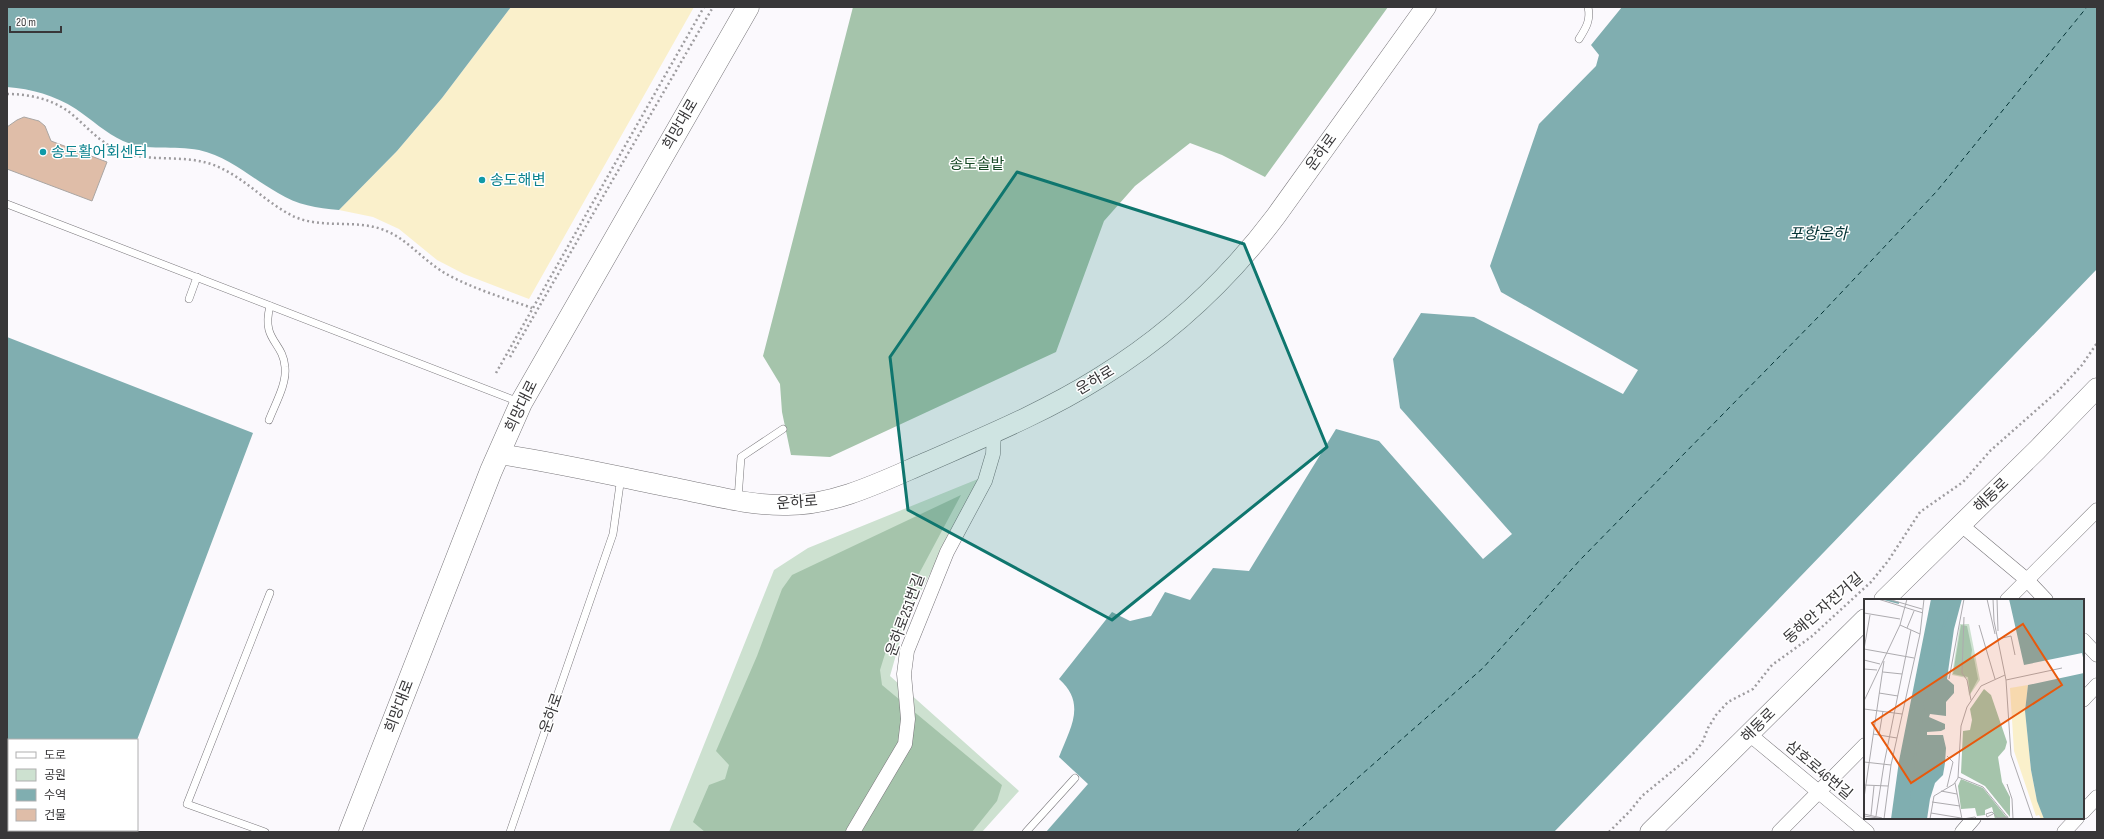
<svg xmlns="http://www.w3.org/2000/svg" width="2104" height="839" font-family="'Sofia Sans Condensed','Noto Sans KR',sans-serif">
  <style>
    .green { fill: #cde1d0 }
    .forest { fill: #a5c4ab }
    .sand { fill: #faf0cb }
    .water { fill: #80aeb0 }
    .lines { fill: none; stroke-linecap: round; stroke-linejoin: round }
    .ferry { stroke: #053436; stroke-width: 1; stroke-dasharray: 5 4; stroke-linecap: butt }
    .building { fill: #dfbda8; stroke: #aaa6a3 }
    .lane-casing { stroke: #78767a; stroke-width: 8 }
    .street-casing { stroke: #78767a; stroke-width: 15 }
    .secondary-casing { stroke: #78767a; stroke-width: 21 }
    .primary-casing { stroke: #78767a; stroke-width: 23 }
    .path { stroke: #9e9c9f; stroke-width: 2.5; stroke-dasharray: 2 3; stroke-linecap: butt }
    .lane { stroke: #fff; stroke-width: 7 }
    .street { stroke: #fff; stroke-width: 14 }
    .secondary { stroke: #fff; stroke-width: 20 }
    .primary { stroke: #fff; stroke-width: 22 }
    .marked { fill: #0f766e; fill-opacity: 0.2; stroke: #0f766e; stroke-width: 3; stroke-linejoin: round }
    .culture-dot { fill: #0f9aa8; stroke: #fff; stroke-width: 1.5 }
    .labels { text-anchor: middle; stroke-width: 3; stroke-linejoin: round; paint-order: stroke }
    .street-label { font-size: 15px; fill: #383739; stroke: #fff }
    .culture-label { font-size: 15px; fill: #0d838f; stroke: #fff; text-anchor: start }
    .park-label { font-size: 15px; fill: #1a4b28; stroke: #fff }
    .water-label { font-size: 16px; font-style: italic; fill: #053436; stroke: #fff }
    .inset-river { fill: none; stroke: #80aeb0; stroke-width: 2 }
    .inset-road { fill: none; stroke: #adabaf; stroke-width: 1 }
    .view { fill: #e8590c; fill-opacity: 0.15; stroke: #e8590c; stroke-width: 2 }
    .inset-edge { fill: none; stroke: #383739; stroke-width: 2 }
  </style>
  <rect width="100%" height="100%" fill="#fbf9fd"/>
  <polygon class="green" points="978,479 905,623 890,676 1019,791 982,832 669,832 774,570 808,548"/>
  <g class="forest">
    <polygon points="853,7 1388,7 1265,177 1222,155 1190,143 1135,186 1104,221 1056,352 830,457 791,455 782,412 780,384 763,356"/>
    <polygon points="961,495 897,615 880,670 882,685 1002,785 997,801 972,832 705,832 693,822 709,785 725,779 729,765 716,751 757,656 782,589 792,575"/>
  </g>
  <polygon class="sand" points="511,7 694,7 529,299 464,274 437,260 399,229 373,217 339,210 397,151 442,98"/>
  <g class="water">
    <path d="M7,7h504l-69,91 -45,53 -58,59c-22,-2 -42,-5 -61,-17 -27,-15 -48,-36 -79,-43 -25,-5 -52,2 -76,-9 -17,-8 -31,-21 -47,-32 -22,-14 -44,-20 -69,-22z"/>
    <path d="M1622,7h475v262l-543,563h-508l42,-48 -29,-27c11,-29 28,-53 0,-78l53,-67 18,9 21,-5 14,-24 25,8 23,-32 36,3 87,-142 43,12 104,118 29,-25 -112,-126 -7,-49 28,-46 53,4 149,77 15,-24 -137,-78 -11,-26 49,-142 57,-58 3,-11 -8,-10z"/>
    <polygon points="7,337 253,433 137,740 9,740 9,830 103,830 102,832 7,832"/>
  </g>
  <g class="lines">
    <polyline class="ferry" points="1296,832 1483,668 1580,560 1823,312 1937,191 2087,7"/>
  </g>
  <polygon class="building" points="24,117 39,121 45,126 51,141 107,162 92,201 7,169 7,127 17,120"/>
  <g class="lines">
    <defs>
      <g id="lane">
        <path d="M1579,39c7,-11 12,-19 9,-32"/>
        <polyline points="7,204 519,402"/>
        <polyline points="189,299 197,277"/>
        <path d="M269,420c6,-16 18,-36 16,-53 -2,-26 -24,-26 -15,-61"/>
        <polyline points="738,499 741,457 783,429"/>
        <polyline points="265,832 187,804 270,593"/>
        <polyline points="510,832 613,534 621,477"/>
        <polyline points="1026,832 1075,778"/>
      </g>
      <g id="street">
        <polyline points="1960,524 2027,580 2046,600"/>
        <polyline points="2007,600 2097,510"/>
        <polyline points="2083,640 2097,655"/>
        <polyline points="2083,700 2097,685"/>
        <polyline points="1749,734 1867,832"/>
        <polyline points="2083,812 2097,797"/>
        <polyline points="853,832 905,744 908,719 904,674 907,651 947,552 985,481 993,454 994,432"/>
        <polyline points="1779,832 1865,745"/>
        <polyline points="1962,832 1974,818"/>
        <polyline points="2064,832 2077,818"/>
      </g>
      <g id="secondary">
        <path d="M499,454c60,9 121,23 181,35 35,7 72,17 108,16 48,0 95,-24 137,-42 59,-26 120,-51 174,-85 68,-42 129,-98 177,-162l150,-209"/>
        <polyline points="1884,600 2037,450 2097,388"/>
        <polyline points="1650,832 1865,619"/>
      </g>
      <polyline id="primary" points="350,832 491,471 521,403 748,7"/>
    </defs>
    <use href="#lane" class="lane-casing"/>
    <use href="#street" class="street-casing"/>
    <use href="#secondary" class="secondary-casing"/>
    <use href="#primary" class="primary-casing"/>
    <g class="path">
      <path d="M7,94c24,0 49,6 67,22 15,13 27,27 45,35 30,12 62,3 92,13 32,11 54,39 84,53 28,12 61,2 89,13 22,8 38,29 59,42 27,16 59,25 89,36"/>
      <polyline points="510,357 713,7"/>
      <polyline points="496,373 704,7"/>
      <polyline points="1609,832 1630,811 1642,796 1692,755 1702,743 1708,728 1716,715 1728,702 1753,689 1772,665 1811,637 1871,582 1888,561 1920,512 1963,482 1990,451 2059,390 2082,365 2097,343"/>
    </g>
    <use href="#lane" class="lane"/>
    <use href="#street" class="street"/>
    <use href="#secondary" class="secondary"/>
    <use href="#primary" class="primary"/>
  </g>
  <path class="marked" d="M1017,172l227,72 83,203 -215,173 -204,-110 -18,-153z"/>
  <g class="culture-dot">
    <circle cx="43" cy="152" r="4"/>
    <circle cx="482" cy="180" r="4"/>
  </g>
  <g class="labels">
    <g class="street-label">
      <text transform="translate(680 124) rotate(-60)" y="5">희망대로</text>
      <text transform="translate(1321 152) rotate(-54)" y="5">운하로</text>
      <text transform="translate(1095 380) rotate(-31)" y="5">운하로</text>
      <text transform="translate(521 406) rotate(-64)" y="5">희망대로</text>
      <text transform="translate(1991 495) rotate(-44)" y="5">해동로</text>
      <text transform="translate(797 502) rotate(-4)" y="5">운하로</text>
      <text transform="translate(1823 608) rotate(-41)" y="5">동해안 자전거길</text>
      <text transform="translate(905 615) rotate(-70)" y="5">운하로251번길</text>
      <text transform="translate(399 706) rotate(-69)" y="5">희망대로</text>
      <text transform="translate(551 713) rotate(-71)" y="5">운하로</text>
      <text transform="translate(1758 725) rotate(-45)" y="5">해동로</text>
      <text transform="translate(1819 770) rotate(40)" y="5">삼호로46번길</text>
    </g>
    <g class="culture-label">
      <text x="51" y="157">송도활어회센터</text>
      <text x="490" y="185">송도해변</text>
    </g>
    <g class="park-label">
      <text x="977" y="169">송도솔밭</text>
    </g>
    <g class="water-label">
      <text x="1818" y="239">포항운하</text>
    </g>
  </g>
  <g transform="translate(1864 599)">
    <rect width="220" height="220" fill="#fbf9fd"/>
    <path d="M96,25h9l11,56 -11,16 -2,-18 -15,-3z" fill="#cde1d0"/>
    <path d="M97,26l6,1 5,24 -1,7 3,1 4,21 -8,15 -2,-17 -15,-3zM120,90l7,6 16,47 -2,7 -7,8 4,25 8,15v20l-25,-31 -24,-13 2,-42 7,-1 2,-10 -2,-11zM97,180l22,9 25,31h-13l-3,-12 -7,3v5l-8,1 -2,-8 -14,1 -3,-23z" fill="#a5c4ab"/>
    <path d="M164,86l-3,26 6,59 5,26 8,23h-3l-2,-4 -3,1 -22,-65 -4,-63z" fill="#faf0cb"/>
    <path d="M67,0h31l-8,30 -7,50 7,6v8l-8,9v14l-16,-2 -1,3 16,7v5l-4,2 -14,1v3h16l3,13 -1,15 -2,12 -8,8 -5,16 -3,20h-36l8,-58zM145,0h75v63l-2,-9 -58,12zM220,74v146h-40l-7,-18 -6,-31 -6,-59 3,-26z" fill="#80aeb0"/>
    <path class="inset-river" d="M20,0l15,4M176,0l30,29 14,6M204,0l16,16M46,220l4,-58 10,-55 17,-73 13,-34"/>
    <path class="inset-road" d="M14,0l45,14M24,0l34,10M123,0l8,35M129,0l1,22 12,59 5,75 22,64M133,0l1,32M0,14l36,6M100,18l-2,56 5,7 4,20M36,26l20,9M115,26l16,54M43,29l7,-17M134,40l13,-3 4,19M0,50l50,9M0,50l6,-34M0,61l16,4M0,70l13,1M19,73l19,2M85,80l15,-80M142,81l56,-12M15,94l19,3M0,102l36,-76 7,-26M0,110l38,5M9,135l24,4M15,136l4,-24M83,157l6,6 -6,25M0,163l27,3M94,178l25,10 26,32M91,184l7,36M143,185l5,15 1,20M0,186l24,1M77,192l16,3M0,199l20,-137M68,203l28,4M67,214l30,5M0,215l18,4M129,215l-6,3 -1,-3 6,-2 6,6 10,-1M7,216l3,-29M0,217l21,3M12,217l8,-52 27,-134M20,220l7,-54 29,-131 4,-35M66,220l4,-23 20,-12 4,-6 3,-52 6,-19 14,-21 24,-11M99,220l12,-2 2,2"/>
    <path class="view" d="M159,25l39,61 -151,98 -39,-60z"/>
    <rect width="220" height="220" class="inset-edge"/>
  </g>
  <rect width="2104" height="839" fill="none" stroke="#383739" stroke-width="16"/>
  <rect x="8" y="739" width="130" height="92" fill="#ffffff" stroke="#afafb0"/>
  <rect x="16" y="752" width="20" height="6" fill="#ffffff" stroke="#afafb0"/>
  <text x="44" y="759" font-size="12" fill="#383739">도로</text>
  <rect x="16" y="769" width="20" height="12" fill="#cde1d0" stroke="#afafb0"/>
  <text x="44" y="779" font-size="12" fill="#383739">공원</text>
  <rect x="16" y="789" width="20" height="12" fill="#80aeb0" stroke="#afafb0"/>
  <text x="44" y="799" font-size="12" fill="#383739">수역</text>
  <rect x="16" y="809" width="20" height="12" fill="#dfbda8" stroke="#afafb0"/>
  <text x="44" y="819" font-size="12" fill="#383739">건물</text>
  <path d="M10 26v6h51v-6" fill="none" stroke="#383739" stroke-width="2"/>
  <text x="16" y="26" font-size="12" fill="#383739" stroke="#ffffff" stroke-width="3" paint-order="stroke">20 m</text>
</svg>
